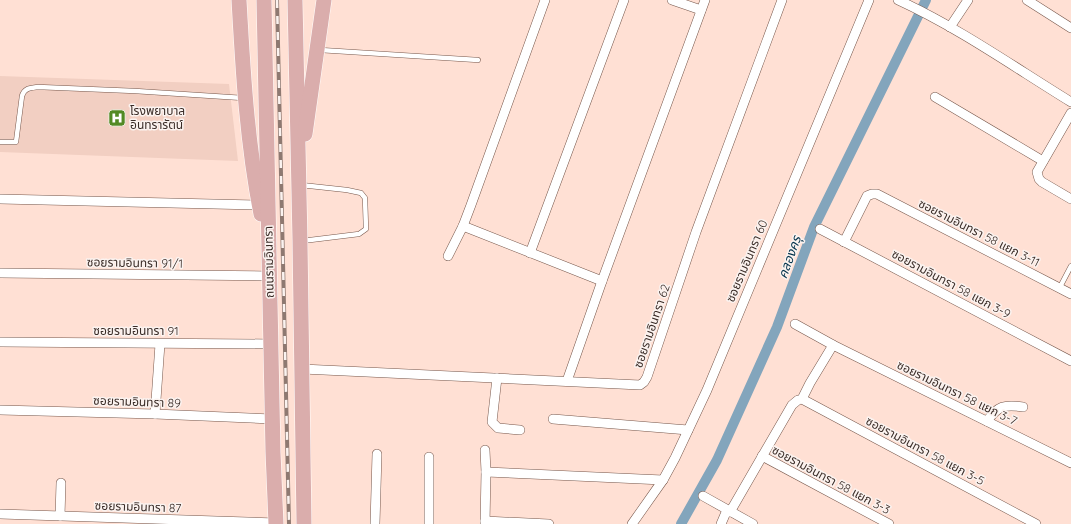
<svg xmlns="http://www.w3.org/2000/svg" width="1071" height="524" font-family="Quicksand,'Noto Sans Thai',sans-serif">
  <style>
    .built { fill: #f2cfc2 }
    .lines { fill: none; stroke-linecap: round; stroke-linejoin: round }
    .canal { stroke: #83a5bc; stroke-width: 10 }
    .service-casing { stroke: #77574b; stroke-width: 5.5 }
    .minor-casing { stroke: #77574b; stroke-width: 10 }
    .primary-casing { stroke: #fff; stroke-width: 16 }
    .service { stroke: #fff; stroke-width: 4.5 }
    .minor { stroke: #fff; stroke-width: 9 }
    .primary { stroke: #daadac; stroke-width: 15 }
    .rail-casing { stroke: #8e7971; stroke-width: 4 }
    .rail { stroke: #fbf3f0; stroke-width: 2.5; stroke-dasharray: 8; stroke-linecap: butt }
    .labels { text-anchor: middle; stroke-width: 3; stroke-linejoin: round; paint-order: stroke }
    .poi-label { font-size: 12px; fill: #3a2c27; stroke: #fbf3f0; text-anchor: start }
    .street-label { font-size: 12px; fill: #3a2c27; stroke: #fbf3f0 }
    .water-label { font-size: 13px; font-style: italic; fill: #03324b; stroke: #fbf3f0 }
  </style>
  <rect width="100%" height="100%" fill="#ffe0d4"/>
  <polygon class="built" points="0,76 229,84 238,161 0,152"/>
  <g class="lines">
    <polyline class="canal" points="681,524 717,460 777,327 814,227 926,0"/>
    <defs>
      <g id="service">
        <polyline points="320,50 478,60"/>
        <path d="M0,142h16l6,-46c2,-8 8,-8 16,-9l97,4 108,7"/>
        <polyline points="301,185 347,190 361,193 365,198 366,229 359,234 302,241"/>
        <polyline points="1060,287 1071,266"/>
      </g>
      <g id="minor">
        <polyline points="672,0 701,10"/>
        <path d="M898,0c61,28 116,67 173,102"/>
        <polyline points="1027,0 1071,28"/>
        <polyline points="950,27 968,0"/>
        <polyline points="935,97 1043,161"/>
        <polyline points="1071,113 1037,172 1039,179 1042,182 1071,199"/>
        <polyline points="0,199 259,205"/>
        <polyline points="463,226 602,281"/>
        <polyline points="820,229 1071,361"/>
        <polyline points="844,242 867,196 872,194 877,194 1071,294"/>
        <polyline points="530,253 624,0"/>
        <polyline points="448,256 463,226 471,205 545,0"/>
        <polyline points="0,273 269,276"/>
        <polyline points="795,324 833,345 1071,463"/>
        <polyline points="0,342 271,344"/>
        <polyline points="302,369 640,385 644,382 647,377 696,232 782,0"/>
        <polyline points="497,378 492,422 498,428 520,430"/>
        <polyline points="567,381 602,281 705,0"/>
        <polyline points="802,399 1036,524"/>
        <polyline points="0,410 155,414 273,419"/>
        <polyline points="155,414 160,344"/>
        <polyline points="553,419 688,430"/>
        <path d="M987,421c11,-15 17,-17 36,-14"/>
        <polyline points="485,450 486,472 485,524"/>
        <polyline points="762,456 889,524"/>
        <polyline points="486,472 663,480"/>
        <polyline points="703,496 753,524"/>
        <polyline points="730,512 792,405 798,400 802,399 810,383 833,345"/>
        <polyline points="0,514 276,523"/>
        <polyline points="60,516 61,483"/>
        <polyline points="485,521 549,524"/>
        <polyline points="375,524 377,454"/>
        <polyline points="429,524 429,457"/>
        <polyline points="632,524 663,480 675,458 707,390 869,0"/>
        <polyline points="721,524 727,510"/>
      </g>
      <g id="primary">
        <path d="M239,0c4,72 8,143 22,214"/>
        <polyline points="264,0 273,452 276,524"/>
        <polyline points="295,0 300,241 304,524"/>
        <polyline points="305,134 324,0"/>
      </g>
    </defs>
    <use href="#service" class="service-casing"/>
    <use href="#minor" class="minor-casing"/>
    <use href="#primary" class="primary-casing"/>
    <use href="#service" class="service"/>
    <use href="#minor" class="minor"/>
    <use href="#primary" class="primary"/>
    <defs>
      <polyline id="rail" points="277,0 289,524"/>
    </defs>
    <use href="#rail" class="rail-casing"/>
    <use href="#rail" class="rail"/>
  </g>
  <defs>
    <symbol id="hospital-square" viewBox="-11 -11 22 22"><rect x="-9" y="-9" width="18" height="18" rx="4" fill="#528a25" stroke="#fbf3f0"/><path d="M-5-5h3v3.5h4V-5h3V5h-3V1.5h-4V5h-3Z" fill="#fff"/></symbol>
  </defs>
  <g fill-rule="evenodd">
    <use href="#hospital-square" x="107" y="108" width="20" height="20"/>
  </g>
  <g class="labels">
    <g class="poi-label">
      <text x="130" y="115">โรงพยาบาล<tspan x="130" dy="14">อินทรารัตน์</tspan></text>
    </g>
    <g class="street-label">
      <text transform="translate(979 233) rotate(27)" y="4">ซอยรามอินทรา 58 แยก 3-11</text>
      <text transform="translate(747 261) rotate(-67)" y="4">ซอยรามอินทรา 60</text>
      <text transform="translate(269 262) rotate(-91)" y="4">ถนนรามอินทรา</text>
      <text transform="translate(135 263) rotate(1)" y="4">ซอยรามอินทรา 91/1</text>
      <text transform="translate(951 284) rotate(28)" y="4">ซอยรามอินทรา 58 แยก 3-9</text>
      <text transform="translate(652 326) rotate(-71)" y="4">ซอยรามอินทรา 62</text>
      <text x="136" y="335">ซอยรามอินทรา 91</text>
      <text transform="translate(957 393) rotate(26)" y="4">ซอยรามอินทรา 58 แยก 3-7</text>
      <text transform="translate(137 402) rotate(2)" y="4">ซอยรามอินทรา 89</text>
      <text transform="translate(925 451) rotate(28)" y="4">ซอยรามอินทรา 58 แยก 3-5</text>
      <text transform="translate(831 480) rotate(28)" y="4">ซอยรามอินทรา 58 แยก 3-3</text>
      <text transform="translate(138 507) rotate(2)" y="4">ซอยรามอินทรา 87</text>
    </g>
    <g class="water-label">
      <text transform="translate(789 257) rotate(-70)" y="5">คลองครุ</text>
    </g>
  </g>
</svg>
